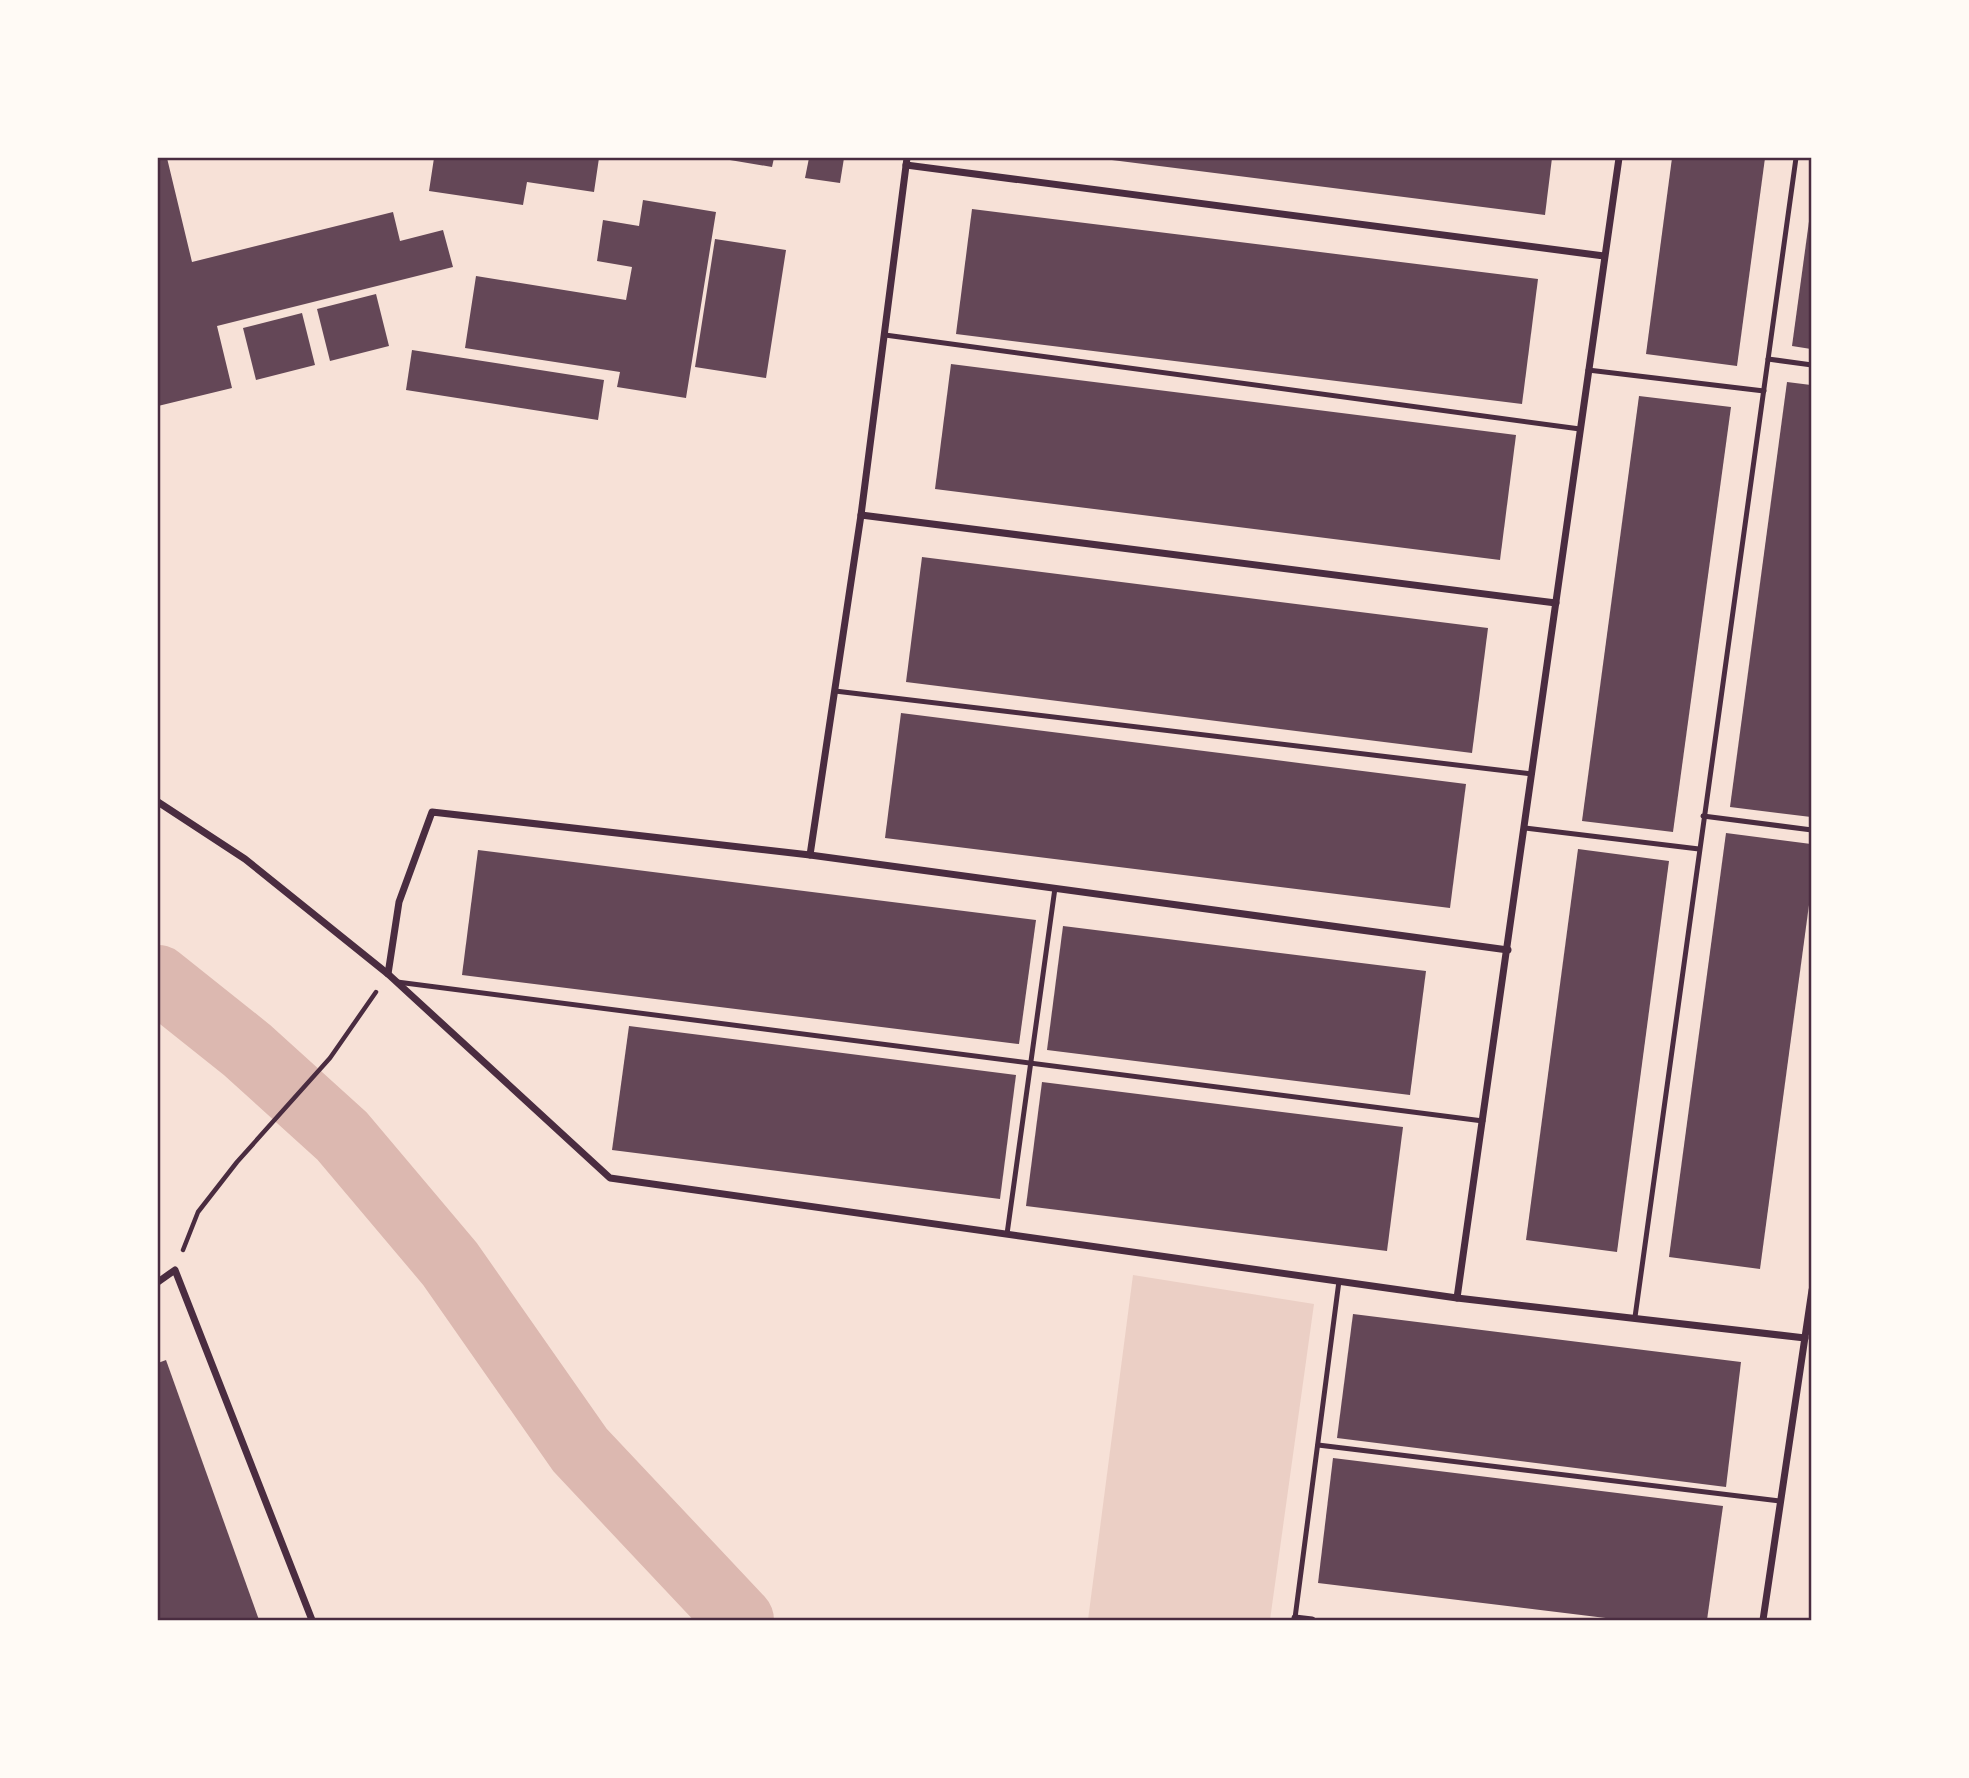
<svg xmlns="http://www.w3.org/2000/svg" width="1969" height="1778" font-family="Karla,sans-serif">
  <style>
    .green { fill: #ebcfc5 }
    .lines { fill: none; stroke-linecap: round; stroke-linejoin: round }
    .river { stroke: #dcb8b0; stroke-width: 68 }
    .building { fill: #644757 }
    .path { stroke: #4a2c40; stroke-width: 4.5 }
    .service { stroke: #4a2c40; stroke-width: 5 }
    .minor { stroke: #4a2c40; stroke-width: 7 }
    .neatline { fill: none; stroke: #4a2c40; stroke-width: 2.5 }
  </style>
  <rect width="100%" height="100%" fill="#f7e1d7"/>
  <polygon class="green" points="1133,1275 1314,1304 1270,1620 1088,1620"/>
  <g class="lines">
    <polyline class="river" points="158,979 247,1050 342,1136 450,1264 580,1450 740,1620"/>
  </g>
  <g class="building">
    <polygon points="158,158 167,158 192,262 393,212 400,241 443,230 453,267 217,326 232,388 158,406"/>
    <polygon points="434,158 599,158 594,192 527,182 523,205 429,191"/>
    <polygon points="718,158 774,158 772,167"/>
    <polygon points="809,158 844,158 840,183 805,178"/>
    <polygon points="1096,158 1552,158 1545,215"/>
    <polygon points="1672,158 1765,158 1737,366 1646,354"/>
    <polygon points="643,200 716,212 686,398 617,387 620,372 465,348 476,276 626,300 632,267 597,261 603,220 639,226"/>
    <polygon points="972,209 1538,279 1522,404 956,334"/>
    <polygon points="1810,214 1811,214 1811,349 1792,346"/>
    <polygon points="715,239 786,250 766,378 695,367"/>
    <polygon points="376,294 389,346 330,361 317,309"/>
    <polygon points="302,313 315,365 256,380 243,328"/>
    <polygon points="412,350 604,380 598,420 406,390"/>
    <polygon points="951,364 1516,435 1500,560 935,489"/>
    <polygon points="1787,382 1811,385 1811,817 1730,807"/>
    <polygon points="1639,396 1731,407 1673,832 1582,821"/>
    <polygon points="922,557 1488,628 1472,753 906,682"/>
    <polygon points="901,713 1466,784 1450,908 885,838"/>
    <polygon points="1726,833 1811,844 1811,890 1760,1269 1669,1257"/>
    <polygon points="1578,849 1669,861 1617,1252 1526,1240"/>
    <polygon points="478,850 1036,920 1019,1044 462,975"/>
    <polygon points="1063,926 1426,971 1410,1095 1047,1050"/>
    <polygon points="629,1026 1016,1075 1000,1199 612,1150"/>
    <polygon points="1042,1082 1403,1127 1387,1251 1026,1206"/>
    <polygon points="1353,1314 1741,1362 1726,1487 1337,1438"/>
    <polygon points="166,1360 259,1620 158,1620 158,1363"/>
    <polygon points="1333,1458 1723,1506 1707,1620 1622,1620 1318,1583"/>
  </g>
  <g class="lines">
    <polyline class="path" points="183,1250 198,1212 237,1162 330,1058 376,992"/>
    <g class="service">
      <polyline points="885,335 1580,429"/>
      <polyline points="1768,359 1812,365"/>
      <polyline points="1588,370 1764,391"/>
      <polyline points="835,691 1532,774"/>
      <polyline points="1703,816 1812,830"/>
      <polyline points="1525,828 1699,849"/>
      <polyline points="397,982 1483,1121"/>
      <polyline points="1007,1234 1055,888"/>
      <polyline points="1635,1317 1796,158"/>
      <polyline points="1318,1445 1780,1501"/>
      <polyline points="1295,1618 1339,1281"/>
    </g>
    <g class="minor">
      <polyline points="906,165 1604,256"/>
      <polyline points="861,515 1556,603"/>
      <polyline points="158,802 245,859 388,974 610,1178 1457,1298 1805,1338"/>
      <polyline points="810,855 861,515 907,158"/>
      <polyline points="388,974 399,902 432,812 810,855 1508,950"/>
      <polyline points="158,1282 175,1270 312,1620"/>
      <polyline points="1457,1298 1619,158"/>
      <polyline points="1295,1618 1312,1620"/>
      <polyline points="1763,1620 1812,1290"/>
    </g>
  </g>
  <rect width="1969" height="1778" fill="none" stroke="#fffaf5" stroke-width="318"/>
  <rect x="159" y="159" width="1651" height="1460" class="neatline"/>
</svg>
